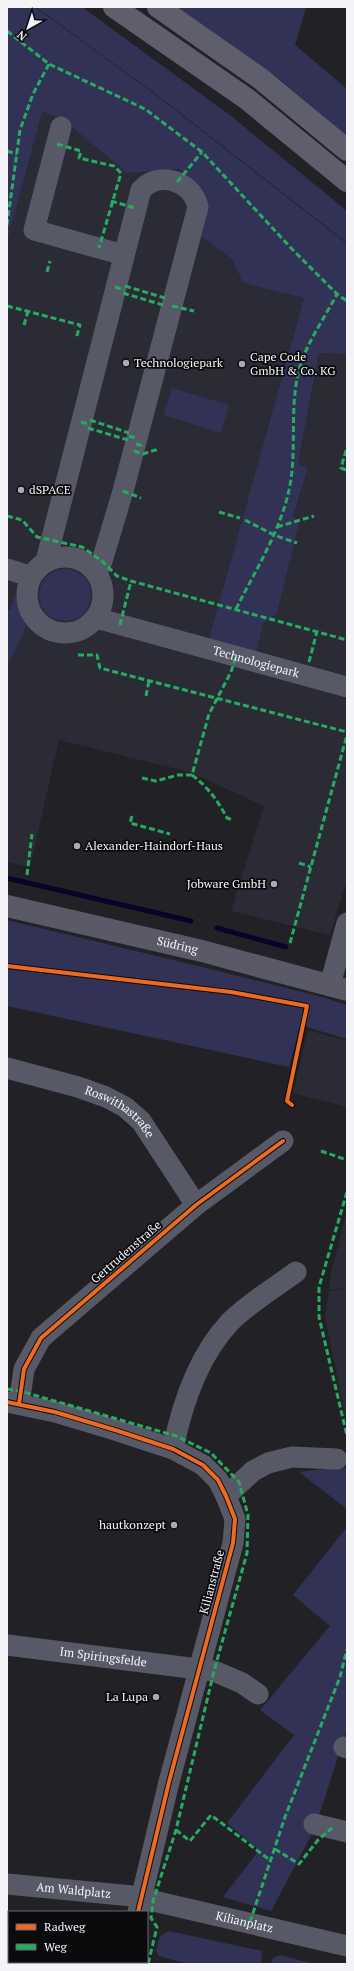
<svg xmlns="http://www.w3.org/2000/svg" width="354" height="1971" font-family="'PT Serif',serif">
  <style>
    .built { fill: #2a2b35; fill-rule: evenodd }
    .green { fill: #323256 }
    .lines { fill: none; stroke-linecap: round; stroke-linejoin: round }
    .stream { stroke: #0a0328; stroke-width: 5 }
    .minor { stroke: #585966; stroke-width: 21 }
    .major { stroke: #595967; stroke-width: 22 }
    .highway { stroke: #5e5e6d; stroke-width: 22 }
    .quiet { stroke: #26ab63; stroke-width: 3; stroke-dasharray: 6 3; stroke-linecap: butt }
    .cycleway-casing { stroke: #0b0b0e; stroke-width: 6 }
    .cycleway { stroke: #ed6a23; stroke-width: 4 }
    .poi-dot { fill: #aaaaae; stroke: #0b0b0e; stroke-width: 1.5 }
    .labels { text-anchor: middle; stroke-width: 3.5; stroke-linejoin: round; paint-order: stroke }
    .poi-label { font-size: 12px; fill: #f4f4f8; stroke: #0b0b0e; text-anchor: start }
    .street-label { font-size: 12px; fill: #f4f4f8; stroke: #0b0b0e }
  </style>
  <rect width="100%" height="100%" fill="#222226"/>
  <g class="built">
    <path d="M41,112l20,6 66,55 51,-4 20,15 7,22 -7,28 34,25 11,24 61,15 -96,344 55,-18 14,-11 23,-93 -7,-2 15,-50 -10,-4 21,-112 28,2v525l-17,56 -99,-24 33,-105 -74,-34 -131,-32 -29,127 -23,-5v-194l3,-12 9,-13 1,-30 -13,-5v-366zM65,569l15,47 -15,5 -8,-1 -13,-10 -5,-15 1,-8 10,-13z"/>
    <polygon points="308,1030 347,1041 347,1107 293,1093"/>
    <polygon points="347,1211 347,1288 329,1290 330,1277"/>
    <polygon points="347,1289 347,1425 325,1316 329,1291"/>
  </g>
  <g class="green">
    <polygon points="7,7 35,7 156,95 347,244 347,354 319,353 298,464 308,468 293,517 300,520 277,613 263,624 256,654 208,642 304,298 243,283 232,259 198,234 204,206 198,184 178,169 127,173 61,118 42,112 7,242"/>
    <polygon points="36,7 82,7 231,116 347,211 347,243 157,95"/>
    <polygon points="177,7 306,7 295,45 347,89 347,136 278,78"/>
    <polygon points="172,388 229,405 221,433 164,415"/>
    <circle cx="65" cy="595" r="26"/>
    <path d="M16,593c1,6 1,14 4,19 1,3 4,5 5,8 4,10 -15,36 -18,47v-58l3,1z"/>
    <polygon points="7,920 198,966 318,996 347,1005 347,1039 300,1025 289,1067 7,1006"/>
    <polygon points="341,1467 347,1468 347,1509 299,1472"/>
    <polygon points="347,1527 347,1729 315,1828 271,1911 223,1897 259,1850 227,1823 294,1735 260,1710 330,1626 293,1595"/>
    <polygon points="169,1931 262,1951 261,1964 189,1964 159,1956 156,1951 160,1936"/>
    <polygon points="279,1955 315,1964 271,1964 273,1958"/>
  </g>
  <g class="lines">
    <g class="stream">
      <polyline points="7,878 191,921"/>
      <polyline points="217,928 286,947"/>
    </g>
    <g class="minor">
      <polyline points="61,127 34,230 124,255"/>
      <circle cx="65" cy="595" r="38"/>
      <path d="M46,561l95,-371c19,-20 51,-9 57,17l-75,284 -21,70 -5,12"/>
      <polyline points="7,569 30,576"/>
      <path id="s1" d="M96,618l251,69"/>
      <polyline points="330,985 347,923"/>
      <path id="s2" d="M7,1068l71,19 28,10 19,10 16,14 55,84"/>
      <polyline points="7,1402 55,1412 115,1430 173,1449 203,1465 218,1480 226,1496 235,1519 233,1543 169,1782 138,1912"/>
      <polyline points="19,1404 24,1369 41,1338 196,1205 283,1141"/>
      <path d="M173,1449c9,-45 25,-93 57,-127 19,-19 44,-34 66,-50"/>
      <polyline points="226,1496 253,1471 268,1463 292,1457 337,1459"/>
      <path id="s3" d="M7,1645l207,26 28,12 16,11"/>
      <polyline points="344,1747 347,1748"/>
      <polyline points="314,1824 347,1832"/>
      <path id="s4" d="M7,1884l125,12 215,50"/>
      <polyline points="126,1964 126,1962"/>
    </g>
    <path class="major" id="s5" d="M7,906l195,45 145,39"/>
    <g class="highway">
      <polyline points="114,7 247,99 347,181"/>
      <polyline points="158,7 261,79 347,150"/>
    </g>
    <g class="quiet">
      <polyline points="7,31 49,64 145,109 202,152 291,248 337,294 347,301"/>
      <polyline points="57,144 81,151 79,158 114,166 121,173 99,248"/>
      <polyline points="7,151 17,154"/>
      <polyline points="177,182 202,152"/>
      <polyline points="111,201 135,208"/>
      <polyline points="7,225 20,130 33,94 49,64"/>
      <polyline points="47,272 50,261"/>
      <polyline points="125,286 165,298"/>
      <polyline points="115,287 124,290"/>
      <polyline points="123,293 163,305"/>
      <polyline points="7,306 80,325 76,339"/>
      <polyline points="172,306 194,311"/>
      <polyline points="24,325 28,311"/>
      <polyline points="90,420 129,433"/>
      <polyline points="81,422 89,424"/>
      <polyline points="88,428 128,440"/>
      <polyline points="129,436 137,438"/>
      <polyline points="136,444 144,446"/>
      <polyline points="134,451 143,454 155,450 158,451"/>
      <polyline points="346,470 341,468 347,447"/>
      <polyline points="123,491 141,498"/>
      <polyline points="219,512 240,518"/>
      <polyline points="7,516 22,520 37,537 82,547 102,561 117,576 131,581 347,640"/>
      <polyline points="245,520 274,535 297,543"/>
      <polyline points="277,527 314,516"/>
      <path d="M236,609c19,-38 44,-77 53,-119 8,-36 1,-74 8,-111 5,-30 26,-58 40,-85"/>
      <polyline points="120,625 131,581"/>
      <polyline points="78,655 97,655 100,668 347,732"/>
      <polyline points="309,662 317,631"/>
      <polyline points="146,696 149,681"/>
      <path d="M192,775c16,12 26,26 35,43l6,2"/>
      <polyline points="142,778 156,781 178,775 192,775 209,714 231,672 236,656"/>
      <polyline points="132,816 130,823 170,834"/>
      <polyline points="299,863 311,867"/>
      <polyline points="27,875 32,834"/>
      <polyline points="290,943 347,735"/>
      <polyline points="321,1151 347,1160"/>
      <polyline points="347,1192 319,1287 319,1317 347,1436"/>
      <polyline points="7,1389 20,1391 176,1436 211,1453 239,1482 248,1515 247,1553 214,1671 176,1830 153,1901 151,1918 157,1927 148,1964"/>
      <polyline points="176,1830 190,1841 211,1815 271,1861"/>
      <polyline points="275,1849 299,1864 318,1840 332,1828"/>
      <polyline points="250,1922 285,1817 340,1677 347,1649"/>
    </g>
    <defs>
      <g id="cycleway">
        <polyline points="7,966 231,992 307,1006 287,1101 292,1105"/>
        <polyline points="7,1402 55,1412 115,1430 173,1449 203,1465 218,1480 226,1496 235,1519 233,1543 169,1782 138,1912"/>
        <polyline points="19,1404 24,1369 41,1338 196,1205 283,1141"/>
      </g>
    </defs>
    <use href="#cycleway" class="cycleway-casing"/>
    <use href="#cycleway" class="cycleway"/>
  </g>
  <g class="poi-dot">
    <circle cx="126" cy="363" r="4"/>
    <circle cx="242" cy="364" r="4"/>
    <circle cx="21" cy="490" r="4"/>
    <circle cx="77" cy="846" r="4"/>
    <circle cx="274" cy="884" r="4"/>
    <circle cx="174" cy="1525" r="4"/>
    <circle cx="156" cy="1697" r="4"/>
  </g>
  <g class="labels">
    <g class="poi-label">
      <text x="250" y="361">Cape Code<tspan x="250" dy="14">GmbH &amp; Co. KG</tspan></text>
      <text x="134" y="367">Technologiepark</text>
      <text x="29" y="494">dSPACE</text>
      <text x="85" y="850">Alexander-Haindorf-Haus</text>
      <text x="266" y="888" text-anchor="end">Jobware GmbH</text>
      <text x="166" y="1529" text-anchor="end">hautkonzept</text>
      <text x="148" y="1701" text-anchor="end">La Lupa</text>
    </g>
    <g class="street-label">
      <text dy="4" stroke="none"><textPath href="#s1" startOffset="166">Technologiepark</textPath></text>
      <text dy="4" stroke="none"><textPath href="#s5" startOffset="175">Südring</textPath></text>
      <text dy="4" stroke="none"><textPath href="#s2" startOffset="123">Roswithastraße</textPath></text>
      <text transform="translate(126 1252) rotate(-41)" y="4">Gertrudenstraße</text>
      <text transform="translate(212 1582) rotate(-75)" y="4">Kilianstraße</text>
      <text dy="4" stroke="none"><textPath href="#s3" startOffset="97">Im Spiringsfelde</textPath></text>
      <text dy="4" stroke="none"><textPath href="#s4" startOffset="67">Am Waldplatz</textPath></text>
      <text dy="4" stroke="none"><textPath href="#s4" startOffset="241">Kilianplatz</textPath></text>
    </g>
  </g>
  <rect width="354" height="1971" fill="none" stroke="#f4f4f8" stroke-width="16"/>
  <rect x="8" y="1911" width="140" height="52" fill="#0b0b0e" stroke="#68686c"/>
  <rect x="16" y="1924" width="20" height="6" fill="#ed6a23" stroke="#68686c"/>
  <text x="44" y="1931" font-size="12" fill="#f4f4f8">Radweg</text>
  <rect x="16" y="1944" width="20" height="6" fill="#26ab63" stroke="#68686c"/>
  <text x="44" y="1951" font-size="12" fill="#f4f4f8">Weg</text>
  <g transform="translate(28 28) rotate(219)" stroke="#0b0b0e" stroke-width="3" paint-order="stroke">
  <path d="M0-3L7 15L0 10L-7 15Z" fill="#f4f4f8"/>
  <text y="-6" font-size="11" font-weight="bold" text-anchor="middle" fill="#f4f4f8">N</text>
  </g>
</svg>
